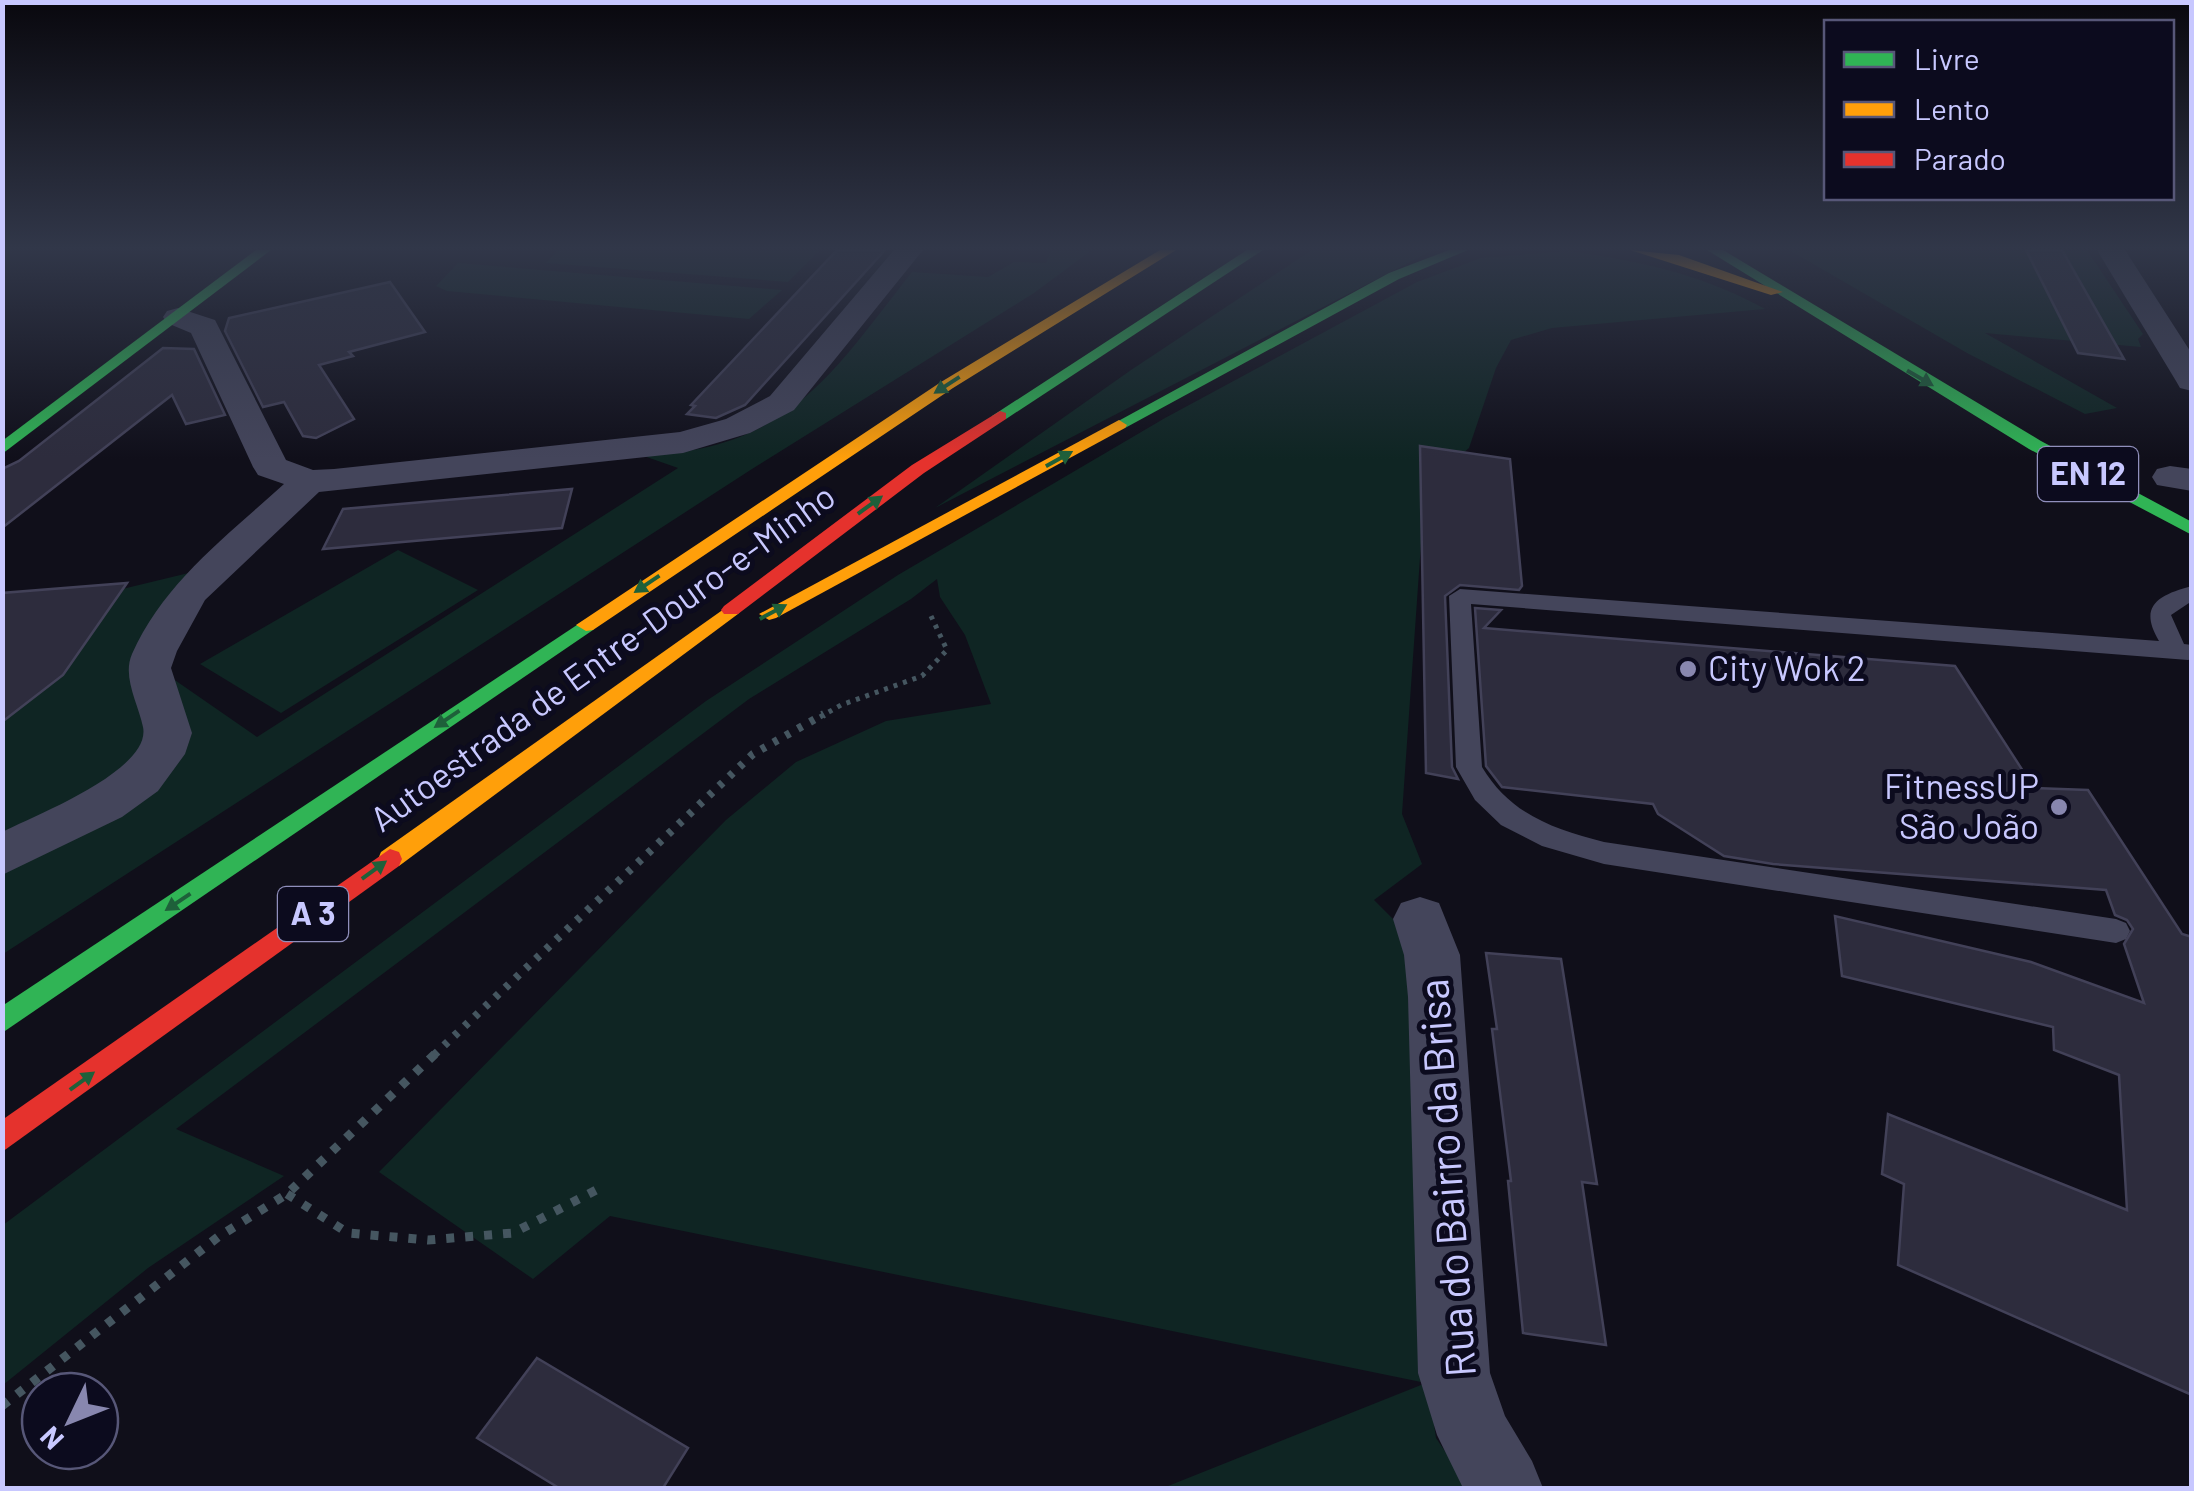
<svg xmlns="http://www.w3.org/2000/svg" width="2194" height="1491" font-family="Barlow,sans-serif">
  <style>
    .green { fill: #0f2523 }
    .building { fill: #2d2c3d; stroke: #424158; stroke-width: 2.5 }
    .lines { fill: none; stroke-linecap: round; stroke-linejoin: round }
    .path-far2 { stroke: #455660; stroke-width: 5; stroke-dasharray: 4 6; stroke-linecap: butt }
    .path-far1 { stroke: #455660; stroke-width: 8; stroke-dasharray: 5 9; stroke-linecap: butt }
    .path { stroke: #455660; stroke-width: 9; stroke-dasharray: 8 11; stroke-linecap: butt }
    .lane { fill: #44455b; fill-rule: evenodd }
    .street { fill: #44455b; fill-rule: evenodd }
    .fast { fill: #30b455; fill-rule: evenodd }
    .slow { fill: #ff9f0a; fill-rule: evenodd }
    .jam { fill: #e5322d; fill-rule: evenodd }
    .oneway { fill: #1e603a }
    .poi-dot { fill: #8887af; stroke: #0c0b1e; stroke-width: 4 }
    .labels { text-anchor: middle; stroke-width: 10; stroke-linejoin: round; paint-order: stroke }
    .shield { fill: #0c0b1e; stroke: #908fbc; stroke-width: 2.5 }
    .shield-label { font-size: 32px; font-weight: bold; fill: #c8c8ff }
    .street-label { font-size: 35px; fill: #c8c8ff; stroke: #0c0b1e }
    .poi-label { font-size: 35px; fill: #c8c8ff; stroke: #0c0b1e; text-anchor: start }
    .near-street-label { font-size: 42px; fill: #c8c8ff; stroke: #0c0b1e }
  </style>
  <rect width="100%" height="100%" fill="#100f1a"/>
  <g class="green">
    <polygon points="558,250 820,250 788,282 546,263"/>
    <path d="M1051,250h41l-58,43 -282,176 -749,485v-90l157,-92 -4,-105 101,70 421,-269 -37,-13c146,-4 189,-79 271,-183l76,5 26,-15 32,1z"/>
    <polygon points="1312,250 1433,250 935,508 1131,370"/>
    <polygon points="1789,250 2087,250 2143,334 2138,339 2141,347 1985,333 2117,408 2085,414 1967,353"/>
    <path d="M1568,251c72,10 134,23 197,58l-213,19 -41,12 -15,28 -27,80 -44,39 -23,327 20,50 -48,36 31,31 23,453 8,54 34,50h-307l263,-105 -816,-167 -77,63 -154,-107 347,-352 70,-58 90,-41 105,-17 -26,-69 -25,-38 -3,-18 -26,20 -162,100 -573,430 108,47 -136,92 -145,117v-160l703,-524 192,-126 267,-157 252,-136 64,-24z"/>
    <polygon points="458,263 782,290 749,319 447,291 436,286"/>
    <polygon points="398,550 478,590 281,713 200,664"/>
    <polygon points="201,570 181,589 145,756 3,846 3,605 81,599"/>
  </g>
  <g class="building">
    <polygon points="837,250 885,250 745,405 716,418 687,414 695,406 691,405"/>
    <polygon points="2026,250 2062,250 2124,359 2078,353"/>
    <polygon points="390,282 425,332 349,352 353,356 319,365 354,419 316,438 303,436 284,402 263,407 225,331 229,318"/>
    <polygon points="163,348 194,349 225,415 186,424 172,395 2,528 2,469 19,461"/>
    <polygon points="1420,446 1510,459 1522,586 1519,590 1460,585 1445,596 1452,767 1458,779 1426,773"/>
    <polygon points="572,489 562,528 323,549 343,509"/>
    <polygon points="127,583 63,675 2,722 2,593"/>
    <polygon points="1475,608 1501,610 1484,628 1955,666 2034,788 2088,790 2182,934 2192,937 2192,1395 1898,1265 1904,1184 1882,1174 1888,1114 2127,1210 2119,1075 2054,1050 2053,1027 1842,976 1835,916 2031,962 2144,1003 2124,944 2133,929 2127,920 2115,915 2106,890 1773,864 1724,856 1658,814 1653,804 1502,787 1486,766"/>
    <polygon points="1486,953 1561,959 1597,1184 1582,1182 1606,1345 1523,1333 1508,1181 1511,1181 1492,1029 1497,1029"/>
    <polygon points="537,1358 688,1448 663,1488 559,1488 477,1438"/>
  </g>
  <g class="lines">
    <polyline class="path-far2" points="820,717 841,705 922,676 947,650 931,616"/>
    <polyline class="path-far1" points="434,1055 753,754 824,714"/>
    <g class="path">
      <polyline points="287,1194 348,1233 428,1240 513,1233 604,1186"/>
      <polyline points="2,1406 218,1237 287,1194 436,1053"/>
    </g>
    <path class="lane" d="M2192,586v15l-21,14 13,29 8,1v14l-4,1 -717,-56 11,163c28,47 71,62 122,75l512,77 10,4 4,8 -4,8 -10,4 -512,-79 -62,-18 -41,-21 -26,-25 -19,-33 -7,-171 11,-7 699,52c-21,-35 -1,-46 33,-55z"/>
    <g class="street">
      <path d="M894,250h29l-129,160 -44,23 -67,20 -364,39 -114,108 -28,51 -6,17 21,65 -7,21 -27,37 -36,26 -120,58v-43c32,-16 150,-62 141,-105 -5,-24 -21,-50 -11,-73 32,-72 95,-118 152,-170l-26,-9 -5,-8 -62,-134 -24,-10 -4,-6 4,-6 11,-3 37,12 71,140 27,10 21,-1 346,-37 46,-13 44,-23z"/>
      <polygon points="2097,250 2125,250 2192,354 2192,391 2180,388 2176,381"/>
      <polygon points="2170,466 2192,469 2192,491 2157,485 2152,477 2157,469"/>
      <polygon points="1420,897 1439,903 1460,955 1490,1373 1505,1416 1532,1461 1543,1488 1463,1488 1437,1435 1418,1373 1408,997 1404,955 1393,919 1401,903"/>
    </g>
    <g class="fast">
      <polygon points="256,250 271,250 2,454 2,441"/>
      <polygon points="1247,250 1263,250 1006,419 992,416"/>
      <polygon points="1449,250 1468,250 1399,279 1125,428 1111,425 1389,273"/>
      <polygon points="1707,250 1723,250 2041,441 2192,522 2192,535 2029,449"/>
      <polygon points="586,619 593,620 596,625 593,630 2,1033 2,1006"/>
    </g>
    <g class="slow">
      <polygon points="1160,250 1176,250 953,388 593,630 586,631 576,625 941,382"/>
      <polygon points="1630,250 1679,255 1783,292 1771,295"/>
      <polygon points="1119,420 1127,425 1125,428 776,618 769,620 759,614"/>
      <polygon points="731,604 741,610 738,614 399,866 381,866 378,859 381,852"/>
    </g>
    <g class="jam">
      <polygon points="1000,411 1006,413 1006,419 924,473 738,614 724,614 721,610 724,606 912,465"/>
      <polygon points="390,849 399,852 402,859 399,866 2,1152 2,1120"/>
    </g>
  </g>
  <defs><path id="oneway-solid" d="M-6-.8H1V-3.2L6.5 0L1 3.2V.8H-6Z" transform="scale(2.5)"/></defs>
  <g class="oneway">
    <use href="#oneway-solid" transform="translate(1920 378) rotate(30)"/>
    <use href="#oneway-solid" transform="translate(947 385) rotate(147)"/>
    <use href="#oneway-solid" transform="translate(1059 459) rotate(-29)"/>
    <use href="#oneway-solid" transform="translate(870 505) rotate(-36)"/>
    <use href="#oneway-solid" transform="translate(647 584) rotate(146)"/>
    <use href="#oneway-solid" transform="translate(773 612) rotate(-28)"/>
    <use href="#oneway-solid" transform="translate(447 719) rotate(146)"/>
    <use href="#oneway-solid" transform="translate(374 870) rotate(-36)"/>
    <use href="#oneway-solid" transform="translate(178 902) rotate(146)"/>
    <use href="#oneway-solid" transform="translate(82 1081) rotate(-36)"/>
  </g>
  <linearGradient id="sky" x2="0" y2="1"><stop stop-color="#09080e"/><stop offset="0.54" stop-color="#313749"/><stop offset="1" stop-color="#313749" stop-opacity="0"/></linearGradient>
  <rect width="2194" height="459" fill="url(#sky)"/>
  <g class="poi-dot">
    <circle cx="1688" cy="669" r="10"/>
    <circle cx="2059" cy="807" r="10"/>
  </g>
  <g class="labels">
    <g class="shield">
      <rect x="2038" y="447" width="100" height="54" rx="8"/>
      <rect x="278" y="887" width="70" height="54" rx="8"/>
    </g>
    <g class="shield-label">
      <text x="2088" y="485">EN 12</text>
      <text x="313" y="925">A 3</text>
    </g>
    <g class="street-label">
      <text transform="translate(603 658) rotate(-36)" y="12">Autoestrada de Entre-Douro-e-Minho</text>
    </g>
    <g class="poi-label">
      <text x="1708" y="681">City Wok 2</text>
      <text x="2039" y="799" text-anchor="end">FitnessUP<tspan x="2039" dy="40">São João</tspan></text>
    </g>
    <g class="near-street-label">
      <text transform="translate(1447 1178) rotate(-94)" y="15">Rua do Bairro da Brisa</text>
    </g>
  </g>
  <rect width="2194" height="1491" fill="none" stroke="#c8c8ff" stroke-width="10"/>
  <rect x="1824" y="20" width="350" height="180" fill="#0c0b1e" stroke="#575778" stroke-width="2.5"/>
  <rect x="1844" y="52" width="50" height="15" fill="#30b455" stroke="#575778" stroke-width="2.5"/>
  <text x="1914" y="70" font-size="30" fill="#c8c8ff">Livre</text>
  <rect x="1844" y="102" width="50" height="15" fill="#ff9f0a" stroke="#575778" stroke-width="2.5"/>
  <text x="1914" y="120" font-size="30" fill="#c8c8ff">Lento</text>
  <rect x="1844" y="152" width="50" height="15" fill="#e5322d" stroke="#575778" stroke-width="2.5"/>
  <text x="1914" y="170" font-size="30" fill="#c8c8ff">Parado</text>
  <g transform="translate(70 1421) rotate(227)"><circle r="48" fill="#0c0b1e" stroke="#575778" stroke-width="2.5"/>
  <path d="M0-8L18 38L0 25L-18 38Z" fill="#8887af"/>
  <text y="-15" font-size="28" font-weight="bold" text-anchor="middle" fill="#c8c8ff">N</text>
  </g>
</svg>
